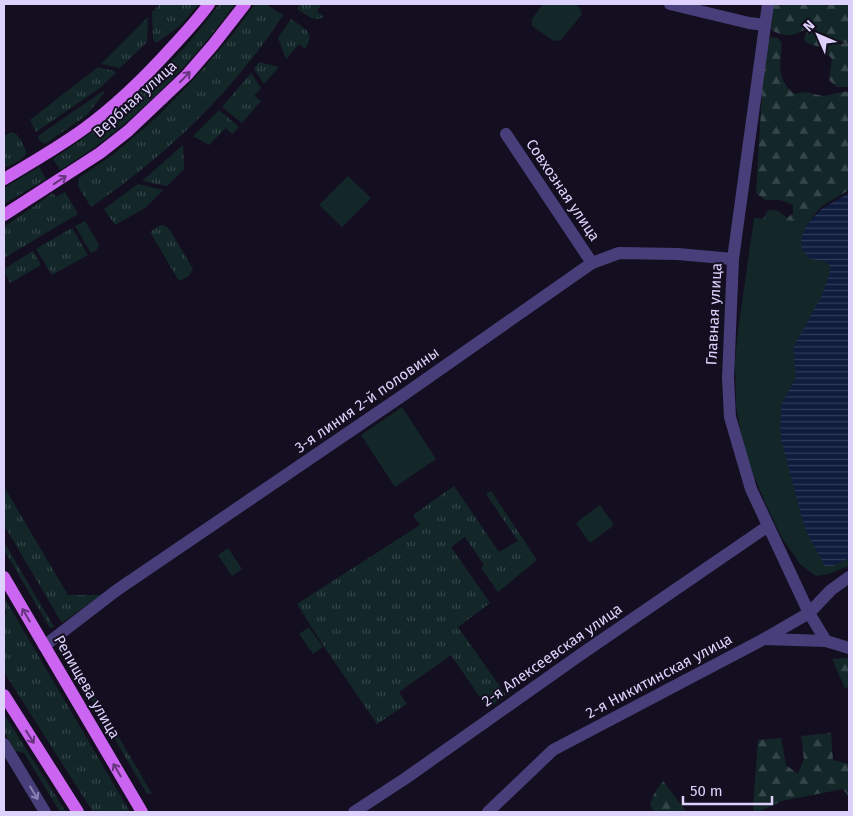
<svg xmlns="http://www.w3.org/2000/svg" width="853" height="816" font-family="'Fira Sans',sans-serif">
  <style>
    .grass { fill: url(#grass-tufts) }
    .forest { fill: url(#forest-firs) }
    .park { fill: #132729 }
    .water { fill: url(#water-rules) }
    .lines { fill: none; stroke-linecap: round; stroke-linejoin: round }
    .minor { stroke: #483f7a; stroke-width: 12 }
    .major { stroke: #cb64f0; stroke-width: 12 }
    .oneway { stroke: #66357e }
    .oneway2 { stroke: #8b81b4 }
    .labels { text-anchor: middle; stroke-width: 4; stroke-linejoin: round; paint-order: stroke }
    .street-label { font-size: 15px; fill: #dcd2fb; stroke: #140f20 }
  </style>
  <defs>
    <pattern id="grass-tufts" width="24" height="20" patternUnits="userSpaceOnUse" patternTransform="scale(1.25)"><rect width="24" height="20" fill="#132729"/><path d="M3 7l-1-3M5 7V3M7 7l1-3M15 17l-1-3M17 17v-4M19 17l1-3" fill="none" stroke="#354549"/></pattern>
    <pattern id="forest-firs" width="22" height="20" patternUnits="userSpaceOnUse" patternTransform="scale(1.25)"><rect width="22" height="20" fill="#132729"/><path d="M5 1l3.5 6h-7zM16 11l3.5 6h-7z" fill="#354549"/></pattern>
    <pattern id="water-rules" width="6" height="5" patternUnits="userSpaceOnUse" patternTransform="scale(1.25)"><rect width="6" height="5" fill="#101c3e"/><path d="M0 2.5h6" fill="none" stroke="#323c5b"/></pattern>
  </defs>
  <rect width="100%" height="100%" fill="#140f20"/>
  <g class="grass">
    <polygon points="160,4 199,4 179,27 156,43 153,39 152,12"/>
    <path d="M219,4h16c-32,44 -70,86 -112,121 -20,17 -41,31 -63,45l-7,-11c22,-15 44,-29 63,-46 38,-32 75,-69 103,-109z"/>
    <path d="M255,4h10l18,11c-49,76 -117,141 -192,192l-13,-21 1,-8 36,-25 41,-35 39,-40 38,-44z"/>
    <path d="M300,4h21l-4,8 7,4c-8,8 -19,-2 -27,-7z"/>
    <polygon points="148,17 147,42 120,68 101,64"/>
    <path d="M291,19c13,9 25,13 14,30l-6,-5 -13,15 -8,-21z"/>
    <polygon points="259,62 279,67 264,84 254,69"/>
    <polygon points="98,67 114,71 116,73 100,88 36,132 30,120"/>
    <polygon points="251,73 261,88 254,96 261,101 242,123 222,107"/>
    <polygon points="103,91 105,92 87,115 45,144 40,141 38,136"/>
    <polygon points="219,110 239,127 232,134 226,128 209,145 193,136"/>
    <path d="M12,132c6,3 8,6 11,12 0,2 3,6 3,8 0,7 -16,13 -22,16v-32z"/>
    <polygon points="183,145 184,169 167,186 142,181"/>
    <polygon points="39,167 46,179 4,204 4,188"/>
    <polygon points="138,184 163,190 145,208 115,225 104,209"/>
    <polygon points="65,192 78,214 4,258 4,227 53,193 56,197"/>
    <polygon points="85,221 99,245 97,250 91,253 75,226"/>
    <polygon points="163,225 167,227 170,230 193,269 189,276 179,281 150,232 159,226"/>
    <polygon points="72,228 88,255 52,275 36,249"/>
    <polygon points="33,251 41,265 10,283 4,272 4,269"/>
    <polygon points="454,486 499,552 518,541 486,494 491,491 537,560 498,592 481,568 484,565 465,537 451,547 490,603 458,627 506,695 488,709 451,655 399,692 407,704 377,724 325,648 297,604 420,525 413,515"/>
    <polygon points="4,487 68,595 101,595 62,623 4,525"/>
    <polygon points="4,542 54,627 50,628 4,550"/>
    <polygon points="4,597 130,812 93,812 4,672 4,614 7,613 4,608"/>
    <polygon points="62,640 152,794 147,794 59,644"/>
    <polygon points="4,714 66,812 60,812 24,753 15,751 4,732"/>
  </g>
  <g class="forest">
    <path d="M766,4h83v83h-12l-8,-7 3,-21 -10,-11 -15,-5 -3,-3 4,-12c-15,8 -22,10 -37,2l1,-9z"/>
    <path d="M771,37l7,1 4,5c-2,20 -6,38 13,51l10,-2 18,4 26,-5v99l-27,16 -9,10 -12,19 -38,-16 5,-9 10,1 9,7 6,-5v-8l-13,-5h-15l-9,-7 9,-150z"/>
    <polygon points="849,658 849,687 845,688 832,659"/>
    <polygon points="831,733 833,760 849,764 849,797 843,789 782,801 758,812 752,812 754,811 753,807 758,740 781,738 786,765 798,774 804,759 801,736"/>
    <polygon points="663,781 685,810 686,812 654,812 650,805 655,792"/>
  </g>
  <g class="park">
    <polygon points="543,4 574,4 580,8 582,14 561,40 554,41 532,26 532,19"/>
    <polygon points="348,176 371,198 342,227 319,205"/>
    <polygon points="849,193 849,566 829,574 816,576 801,565 782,538 769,511 751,470 742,440 736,405 735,361 738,331 754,218 809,222 823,209"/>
    <polygon points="402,407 436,459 395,487 361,435"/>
    <polygon points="600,505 614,525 590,543 576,523"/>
    <polygon points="228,548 242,569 232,576 218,555"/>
    <polygon points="309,627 323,647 313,654 299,634"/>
  </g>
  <path class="water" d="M849,193v365l-16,8h-8l-20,-37 -23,-86 -2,-17 2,-23 14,-25 -3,-30 29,-53 8,-23v-6c-2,-2 -4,-4 -6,-5 -7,-2 -12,1 -18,-6 -13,-16 4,-36 16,-46 8,-6 19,-11 27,-16z"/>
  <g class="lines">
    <g class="minor">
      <polyline points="670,4 749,23 765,25"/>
      <polyline points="768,4 733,259 728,378 730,417 751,489 809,613 826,641 849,648"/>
      <polyline points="506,134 592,263"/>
      <polyline points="764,639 826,641"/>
      <polyline points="44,646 117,590 402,396 592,263 619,253 678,254 733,259"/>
      <polyline points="4,744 45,812"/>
      <polyline points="354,812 406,778 580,655 768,526"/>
      <polyline points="488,812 553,750 764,639 809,613 831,590 849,577"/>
    </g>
    <g class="major">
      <path d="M4,179c27,-16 55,-32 81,-51 33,-24 62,-53 89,-83 13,-14 25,-27 35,-41"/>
      <polyline points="4,215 100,153 128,131 187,75 213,45 245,4"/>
      <polyline points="4,577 142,812"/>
      <polyline points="4,695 78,812"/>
    </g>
  </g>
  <defs><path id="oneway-shaft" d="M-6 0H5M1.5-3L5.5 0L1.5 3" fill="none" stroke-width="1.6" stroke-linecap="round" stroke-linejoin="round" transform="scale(1.25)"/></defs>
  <g class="oneway">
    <use href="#oneway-shaft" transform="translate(185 77) rotate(-46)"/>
    <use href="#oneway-shaft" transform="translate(60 180) rotate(-33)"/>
    <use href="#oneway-shaft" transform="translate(26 615) rotate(-120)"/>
    <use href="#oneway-shaft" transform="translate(30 737) rotate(58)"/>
    <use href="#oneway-shaft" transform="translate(117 770) rotate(-120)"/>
  </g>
  <use class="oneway2" href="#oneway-shaft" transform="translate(34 793) rotate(59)"/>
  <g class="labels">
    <g class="street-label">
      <text transform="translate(135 99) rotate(-42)" y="5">Вербная улица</text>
      <text transform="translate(563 190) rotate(56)" y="5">Совхозная улица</text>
      <text transform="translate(714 314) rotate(-87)" y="5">Главная улица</text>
      <text transform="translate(367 400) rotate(-35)" y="5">3-я линия 2-й половины</text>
      <text transform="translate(552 655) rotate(-35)" y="5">2-я Алексеевская улица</text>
      <text transform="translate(659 676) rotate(-28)" y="5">2-я Никитинская улица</text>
      <text transform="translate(87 687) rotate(60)" y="5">Репищева улица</text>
    </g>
  </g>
  <rect width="853" height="816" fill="none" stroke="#dcd2fb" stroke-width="10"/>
  <g transform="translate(818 35) rotate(315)" stroke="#140f20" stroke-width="4" paint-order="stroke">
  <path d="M0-4L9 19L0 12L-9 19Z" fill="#dcd2fb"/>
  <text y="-8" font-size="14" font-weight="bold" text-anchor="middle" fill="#dcd2fb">N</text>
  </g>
  <path d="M683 796v8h89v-8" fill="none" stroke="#dcd2fb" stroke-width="2.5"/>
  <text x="690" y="796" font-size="15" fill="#dcd2fb" stroke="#140f20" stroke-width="4" paint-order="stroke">50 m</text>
</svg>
